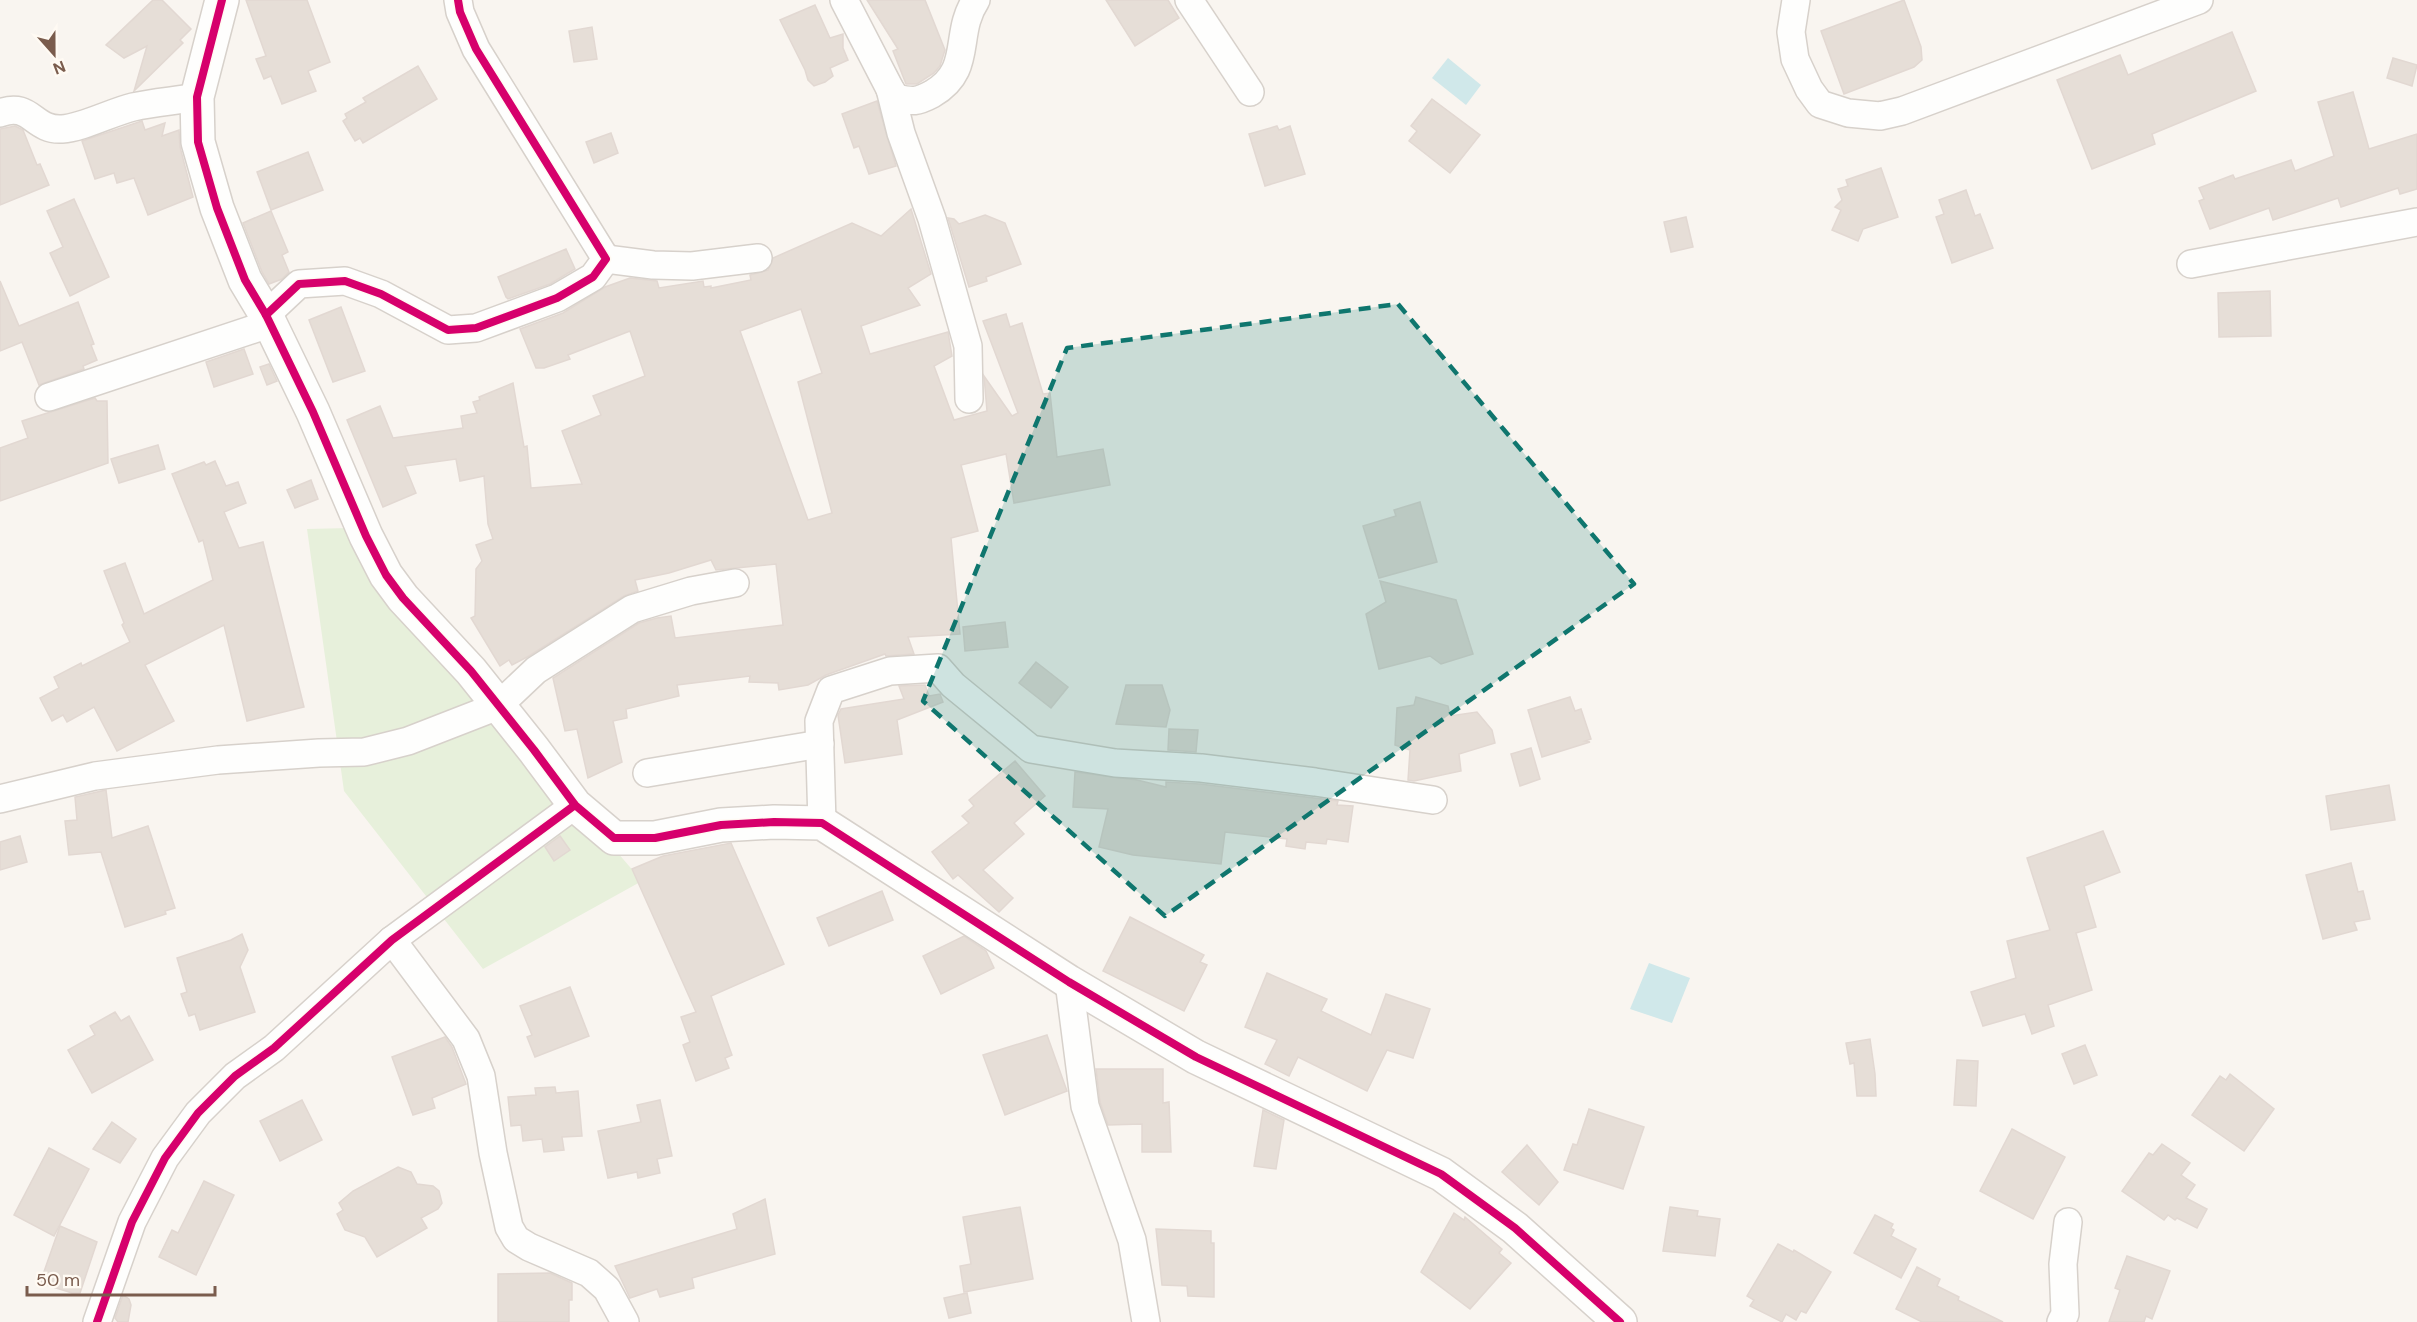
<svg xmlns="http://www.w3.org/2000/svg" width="2417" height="1322" font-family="'DM Sans',sans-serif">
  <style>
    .green { fill: #e7f0db }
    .water { fill: #d0e8ea }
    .building { fill: #e6ded7; stroke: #e2d8d2; stroke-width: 1.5; fill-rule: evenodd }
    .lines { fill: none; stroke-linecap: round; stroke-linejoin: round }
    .minor-casing { stroke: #d7d1cb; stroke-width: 30 }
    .tertiary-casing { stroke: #d7d1cb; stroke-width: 36 }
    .minor { stroke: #fefefd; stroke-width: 27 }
    .tertiary { stroke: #fefefd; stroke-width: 33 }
    .cycleway-casing { stroke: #fffaf3; stroke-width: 11 }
    .cycleway { stroke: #d6006c; stroke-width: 8 }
    .marked { fill: #0f766e; fill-opacity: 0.2; stroke: #0f766e; stroke-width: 4.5; stroke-dasharray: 12 8; stroke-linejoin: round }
  </style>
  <rect width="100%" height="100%" fill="#f9f5f0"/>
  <polygon class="green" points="349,528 404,605 642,881 483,969 344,791 307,529"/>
  <g class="water">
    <polygon points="1448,58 1481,85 1466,105 1432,78"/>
    <polygon points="1649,963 1690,978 1672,1023 1630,1009"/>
  </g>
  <g class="building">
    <polygon points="153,0 162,0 191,29 180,40 183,43 134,91 147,46 124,58 106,45"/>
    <polygon points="246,0 307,0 330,62 308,71 316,91 282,104 271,76 264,79 256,59 266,56"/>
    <polygon points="867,0 925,0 945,50 940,66 934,73 917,84 906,84 893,51 898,49"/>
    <polygon points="1106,0 1168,0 1179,18 1135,46"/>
    <polygon points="1904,0 1921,47 1922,60 1914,67 1844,94 1821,31"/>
    <polygon points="815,5 830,38 843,34 843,48 848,60 830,68 833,76 825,82 814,86 808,80 805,70 780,20"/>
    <polygon points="592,27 597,59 574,62 569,31"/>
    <polygon points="2232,32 2256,91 2152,134 2155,144 2092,169 2057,80 2120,55 2128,75"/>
    <polygon points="2393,58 2417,65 2412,86 2387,78"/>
    <polygon points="418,66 437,99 363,143 360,138 355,141 343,121 347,118 345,114 366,102 363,98"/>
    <polygon points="2353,92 2369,149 2417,134 2417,189 2400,194 2398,188 2341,207 2338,198 2273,220 2269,208 2210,229 2199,201 2204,199 2199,188 2233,175 2235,179 2291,160 2295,171 2334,156 2318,102"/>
    <polygon points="1432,99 1480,135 1450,173 1409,141 1417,131 1411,126"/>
    <polygon points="877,101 896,166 869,174 859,146 854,148 842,114"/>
    <polygon points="142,121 145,130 165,123 162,136 179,130 180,147 193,197 148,215 134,178 117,183 114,173 95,179 82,141"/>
    <polygon points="15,126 23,130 37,165 40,164 49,185 0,205 0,129"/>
    <polygon points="1277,126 1279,130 1290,126 1305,174 1265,186 1249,134"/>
    <polygon points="611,133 618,153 594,163 586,142"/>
    <polygon points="308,152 323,190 271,210 257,172"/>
    <polygon points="1881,168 1898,217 1863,229 1858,241 1832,230 1841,210 1835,207 1842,200 1838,189 1848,186 1846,180"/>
    <polygon points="1966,190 1975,216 1980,214 1993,248 1952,263 1936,217 1944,214 1939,200"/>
    <polygon points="74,199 109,277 70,296 50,253 63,247 47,211"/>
    <path d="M911,209l20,65 -23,14 12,17 -59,21 9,28 78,-22 4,24 -18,10 20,54 33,-9 -3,-35 28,40 6,-3 -35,-92 23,-7 4,13 12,-4 21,71 7,-1 7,64 46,-8 7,36 -96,18 -8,-49 -45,11 17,66 -27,7 9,96 -52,3 6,17 -28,2 -1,-2 -59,21 -18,10 -29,5 -1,-7 -29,-1 1,-6 -73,9 2,11 -53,13 1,9 -14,3 9,41 -34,16 -11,-49 -12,2 -12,-53 86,-55 18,-5 14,-2 4,22 108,-13 -7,-61 -60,6 -5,-10 -42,13 -34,7 3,11 -14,5 -95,60 -17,9 -3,-5 -9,6 -29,-48 4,-2 1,-47 6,-8 -6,-16 17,-6 -5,-15 -4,-48 -24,5 -4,-22 -51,7 11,27 -33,14 -36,-87 33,-14 13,32 70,-10 -2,-12 16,-3 -4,-11 7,-2 -1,-3 34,-14 11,64 3,-1 4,42 51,-4 -20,-53 39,-16 -8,-19 52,-20 -15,-45 -62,24 2,4 -26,9h-8l-16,-39 43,-16 42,-26 25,-9 27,3 2,7 44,-7 1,6 7,-1v2l40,-8 -1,-5 18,-5 5,-12 79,-35 29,13zM801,309l21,64 -24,9 34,131 -24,7 -68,-189z"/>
    <polygon points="271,211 288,252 282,255 289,272 282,279 269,284 262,272 243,223"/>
    <polygon points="985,215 1005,223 1021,264 986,277 987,281 969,287 948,218 954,219 959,224"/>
    <polygon points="1686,217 1693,247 1671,252 1664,222"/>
    <polygon points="566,249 575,269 550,284 508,299 506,297 498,277"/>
    <polygon points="0,281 19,326 78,302 94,344 91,345 97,360 83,366 84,369 39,385 22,342 0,351"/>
    <polygon points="2270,291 2271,336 2219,337 2218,293"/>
    <polygon points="341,307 365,371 333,382 309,320"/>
    <polygon points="244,349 253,374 214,387 206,362"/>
    <polygon points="269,364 277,381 267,385 260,367"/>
    <polygon points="95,398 97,401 107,401 108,463 0,501 0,448 28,438 22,421"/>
    <polygon points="158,445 165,469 119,483 111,459"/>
    <polygon points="215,461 226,486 238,482 246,503 224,512 239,548 263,542 304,707 247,721 224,625 145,665 174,721 117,751 94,707 67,722 63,715 52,721 40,698 59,688 54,677 81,663 82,666 130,642 122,625 124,623 104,571 125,563 144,614 213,580 203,540 199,542 172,474 204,462 206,465"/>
    <polygon points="311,480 318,499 295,508 287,490"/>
    <polygon points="1420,502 1437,562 1379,578 1363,526 1396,516 1394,510"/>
    <polygon points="1380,581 1456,600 1473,654 1441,664 1430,656 1379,669 1366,614 1386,602"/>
    <polygon points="1005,622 1008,647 965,651 963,627"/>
    <polygon points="1036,662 1068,687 1051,708 1019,683"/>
    <polygon points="925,685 929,696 940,694 943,702 897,720 902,754 845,763 838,715 841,709 904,699 899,686"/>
    <polygon points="1126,685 1162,685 1170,710 1166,727 1116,724"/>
    <polygon points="1416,697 1448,706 1450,716 1477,712 1492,730 1495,743 1459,754 1461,771 1414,781 1408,780 1410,750 1395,745 1397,708 1414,705"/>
    <polygon points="1570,697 1575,711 1581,709 1591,739 1585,741 1590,742 1542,757 1528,710"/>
    <polygon points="1169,729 1198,730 1196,752 1168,750"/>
    <polygon points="1531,748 1540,779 1520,786 1511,754"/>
    <polygon points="1015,761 1045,796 1014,823 1024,834 983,870 1013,898 999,912 958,875 953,879 932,852 969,823 962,816 974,806 969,800"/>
    <polygon points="1075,772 1137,780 1166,787 1166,782 1200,784 1338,801 1337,805 1353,806 1348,842 1327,839 1326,844 1306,842 1305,849 1286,846 1287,839 1225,832 1221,864 1133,855 1099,847 1108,809 1073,807"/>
    <polygon points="2389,785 2395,820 2331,830 2326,796"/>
    <polygon points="106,790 112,838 148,826 175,908 165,911 166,914 125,927 101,852 69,855 65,821 77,820 75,797"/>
    <polygon points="2103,831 2120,872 2084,886 2096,927 2076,933 2092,990 2048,1005 2054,1026 2032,1034 2025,1014 1983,1026 1971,992 2016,978 2007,941 2050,930 2027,858"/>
    <polygon points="20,836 27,862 0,870 0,842"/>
    <polygon points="560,836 570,850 554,861 545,847"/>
    <polygon points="731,843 784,964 711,996 732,1055 725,1058 729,1068 696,1081 683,1045 690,1042 681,1017 696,1012 632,869 663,856"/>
    <polygon points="2351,863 2358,892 2363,891 2370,919 2354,922 2357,930 2323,939 2306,875"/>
    <polygon points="882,891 893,920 829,946 817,918"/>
    <polygon points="1130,917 1204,955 1200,962 1207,965 1184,1011 1103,971"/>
    <polygon points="242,934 248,950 240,967 255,1012 200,1030 195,1014 189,1016 181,994 187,992 177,958 231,940"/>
    <polygon points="964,936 986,951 994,968 941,994 923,956"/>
    <polygon points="1267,973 1327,999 1321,1011 1371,1035 1386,994 1430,1009 1413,1058 1387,1050 1367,1091 1298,1057 1289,1076 1265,1064 1277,1040 1245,1027"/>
    <polygon points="570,987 589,1036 535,1057 527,1037 532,1035 520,1006"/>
    <polygon points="115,1012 121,1021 129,1016 153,1060 92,1093 68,1050 95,1035 90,1026"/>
    <polygon points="1047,1035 1067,1091 1005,1115 983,1055"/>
    <polygon points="445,1037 452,1047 466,1084 432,1098 435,1108 413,1115 392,1057"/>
    <polygon points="1870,1039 1875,1074 1876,1096 1857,1096 1854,1063 1850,1064 1846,1043"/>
    <polygon points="2085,1045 2097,1075 2074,1084 2062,1054"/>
    <polygon points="1957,1060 1978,1061 1976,1106 1954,1105"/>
    <polygon points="1096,1069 1163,1069 1163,1103 1169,1102 1171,1152 1142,1152 1142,1124 1108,1125 1100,1102"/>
    <polygon points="2230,1074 2274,1109 2244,1151 2192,1115 2220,1076 2226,1080"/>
    <polygon points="555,1087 556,1093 578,1091 582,1136 562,1137 564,1150 544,1152 542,1139 523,1141 521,1125 511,1126 508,1097 536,1095 535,1088"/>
    <polygon points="302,1100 322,1140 280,1161 260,1121"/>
    <polygon points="660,1100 672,1156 657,1159 660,1173 638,1178 637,1172 608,1178 598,1131 641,1122 637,1105"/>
    <polygon points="1589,1109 1644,1127 1623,1189 1564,1170 1573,1144 1577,1145"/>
    <polygon points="1263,1110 1284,1120 1276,1169 1254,1166"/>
    <polygon points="112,1122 136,1139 120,1163 93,1149"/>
    <polygon points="2012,1129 2065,1157 2033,1219 1980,1191"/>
    <polygon points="2162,1144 2190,1163 2181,1175 2195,1185 2186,1198 2207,1209 2197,1228 2177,1218 2175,1220 2168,1215 2164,1220 2122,1191 2149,1153 2153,1155"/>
    <polygon points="1527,1145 1558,1182 1539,1205 1502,1172"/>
    <polygon points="49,1148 89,1169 54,1236 14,1215"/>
    <polygon points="398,1167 411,1172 417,1184 433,1186 439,1191 442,1203 438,1209 421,1218 427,1228 377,1257 365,1237 345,1230 337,1214 343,1210 339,1203 353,1191"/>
    <polygon points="204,1181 234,1195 196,1275 159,1257 172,1230 178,1233"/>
    <polygon points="765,1199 775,1254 692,1278 694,1288 660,1297 657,1289 630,1298 615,1266 737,1229 733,1214"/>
    <polygon points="1020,1207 1033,1279 964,1292 960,1266 971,1264 963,1217"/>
    <polygon points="1670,1207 1698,1211 1697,1216 1720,1219 1715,1256 1663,1251"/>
    <polygon points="1454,1213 1464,1220 1465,1217 1502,1249 1499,1253 1511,1263 1470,1309 1421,1272"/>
    <polygon points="1875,1215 1893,1224 1891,1228 1894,1230 1891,1236 1916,1249 1901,1278 1854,1253"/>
    <polygon points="60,1226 97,1242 80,1293 72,1293 40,1283"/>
    <polygon points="1156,1229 1211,1231 1211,1243 1214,1243 1214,1297 1188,1296 1187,1286 1162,1285"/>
    <polygon points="1778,1244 1793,1252 1794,1250 1831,1272 1806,1313 1801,1311 1796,1320 1786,1314 1782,1322 1750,1306 1754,1300 1747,1296"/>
    <polygon points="2127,1256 2170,1271 2152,1319 2146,1316 2144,1322 2109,1322 2120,1290 2115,1288"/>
    <polygon points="1917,1267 1940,1279 1937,1286 1959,1297 1958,1300 2003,1322 1922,1322 1896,1309"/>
    <polygon points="550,1273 572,1283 572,1300 569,1300 569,1322 498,1322 498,1274"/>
    <polygon points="967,1293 971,1313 949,1318 944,1298"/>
    <polygon points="123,1295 129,1299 131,1305 128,1322 118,1322 115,1318"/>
  </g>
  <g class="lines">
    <defs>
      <g id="minor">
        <path d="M844,0l46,89 6,9c17,4 21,4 36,-4 42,-24 21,-60 44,-94"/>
        <polyline points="1189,0 1250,92"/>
        <polyline points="1796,0 1791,32 1795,59 1809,89 1820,104 1848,113 1880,116 1902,111 2199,0"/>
        <polyline points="890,89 901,133 932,219 968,346 969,399"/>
        <path d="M0,113c31,-12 33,18 62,16 20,-1 50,-17 71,-22 21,-5 43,-6 64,-10"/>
        <polyline points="606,259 653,265 692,266 758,258"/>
        <polyline points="2191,264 2417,222"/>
        <polyline points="266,315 299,284 345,281 381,294 448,330 476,328 557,298 593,277 606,259 476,49 460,12 458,0"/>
        <polyline points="49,397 269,324"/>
        <polyline points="647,773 820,744"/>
        <polyline points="0,799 95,776 218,760 319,753 364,752 408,741 498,706 536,670 632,609 691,591 735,583"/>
        <polyline points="822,823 819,721 831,690 890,671 938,668 953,685 1031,749 1115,763 1201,768 1315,782 1433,800"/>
        <polyline points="392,940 466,1039 481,1076 493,1153 509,1227 516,1239 529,1247 589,1273 607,1289 625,1322"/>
        <polyline points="1069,982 1085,1106 1132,1240 1146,1322"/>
        <polyline points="97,1322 132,1222 165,1158 198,1113 235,1076 274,1048 392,940 575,805"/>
        <polyline points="2061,1322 2065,1314 2063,1264 2068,1222"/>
      </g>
      <polyline id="tertiary" points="222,0 197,97 198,142 217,208 245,280 266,315 313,412 366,536 386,575 403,598 471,671 534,750 575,805 614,838 655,838 721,825 774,822 822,823 1069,982 1196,1057 1441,1174 1515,1228 1620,1322"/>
    </defs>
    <use href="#minor" class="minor-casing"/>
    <use href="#tertiary" class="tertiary-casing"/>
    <use href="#minor" class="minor"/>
    <use href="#tertiary" class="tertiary"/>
    <defs>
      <g id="cycleway">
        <polyline points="222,0 197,97 198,142 217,208 245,280 266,315 313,412 366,536 386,575 403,598 471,671 534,750 575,805 614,838 655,838 721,825 774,822 822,823 1069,982 1196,1057 1441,1174 1515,1228 1620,1322"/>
        <polyline points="266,315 299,284 345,281 381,294 448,330 476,328 557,298 593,277 606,259 476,49 460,12 458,0"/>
        <polyline points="97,1322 132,1222 165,1158 198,1113 235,1076 274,1048 392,940 575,805"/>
      </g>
    </defs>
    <use href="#cycleway" class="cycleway-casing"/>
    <use href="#cycleway" class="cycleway"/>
  </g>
  <path class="marked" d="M1398,304l236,280 -469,332 -242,-215 144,-353z"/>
  <g transform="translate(54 54) rotate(159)" stroke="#fffaf3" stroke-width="4.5" paint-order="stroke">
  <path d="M0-4.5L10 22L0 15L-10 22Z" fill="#7a5c4d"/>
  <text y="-9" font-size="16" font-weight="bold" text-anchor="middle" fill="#7a5c4d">N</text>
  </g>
  <path d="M27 1286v9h188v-9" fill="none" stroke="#7a5c4d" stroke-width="3"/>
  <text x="36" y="1286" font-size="18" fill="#7a5c4d" stroke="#fffaf3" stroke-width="4.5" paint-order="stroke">50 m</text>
</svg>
